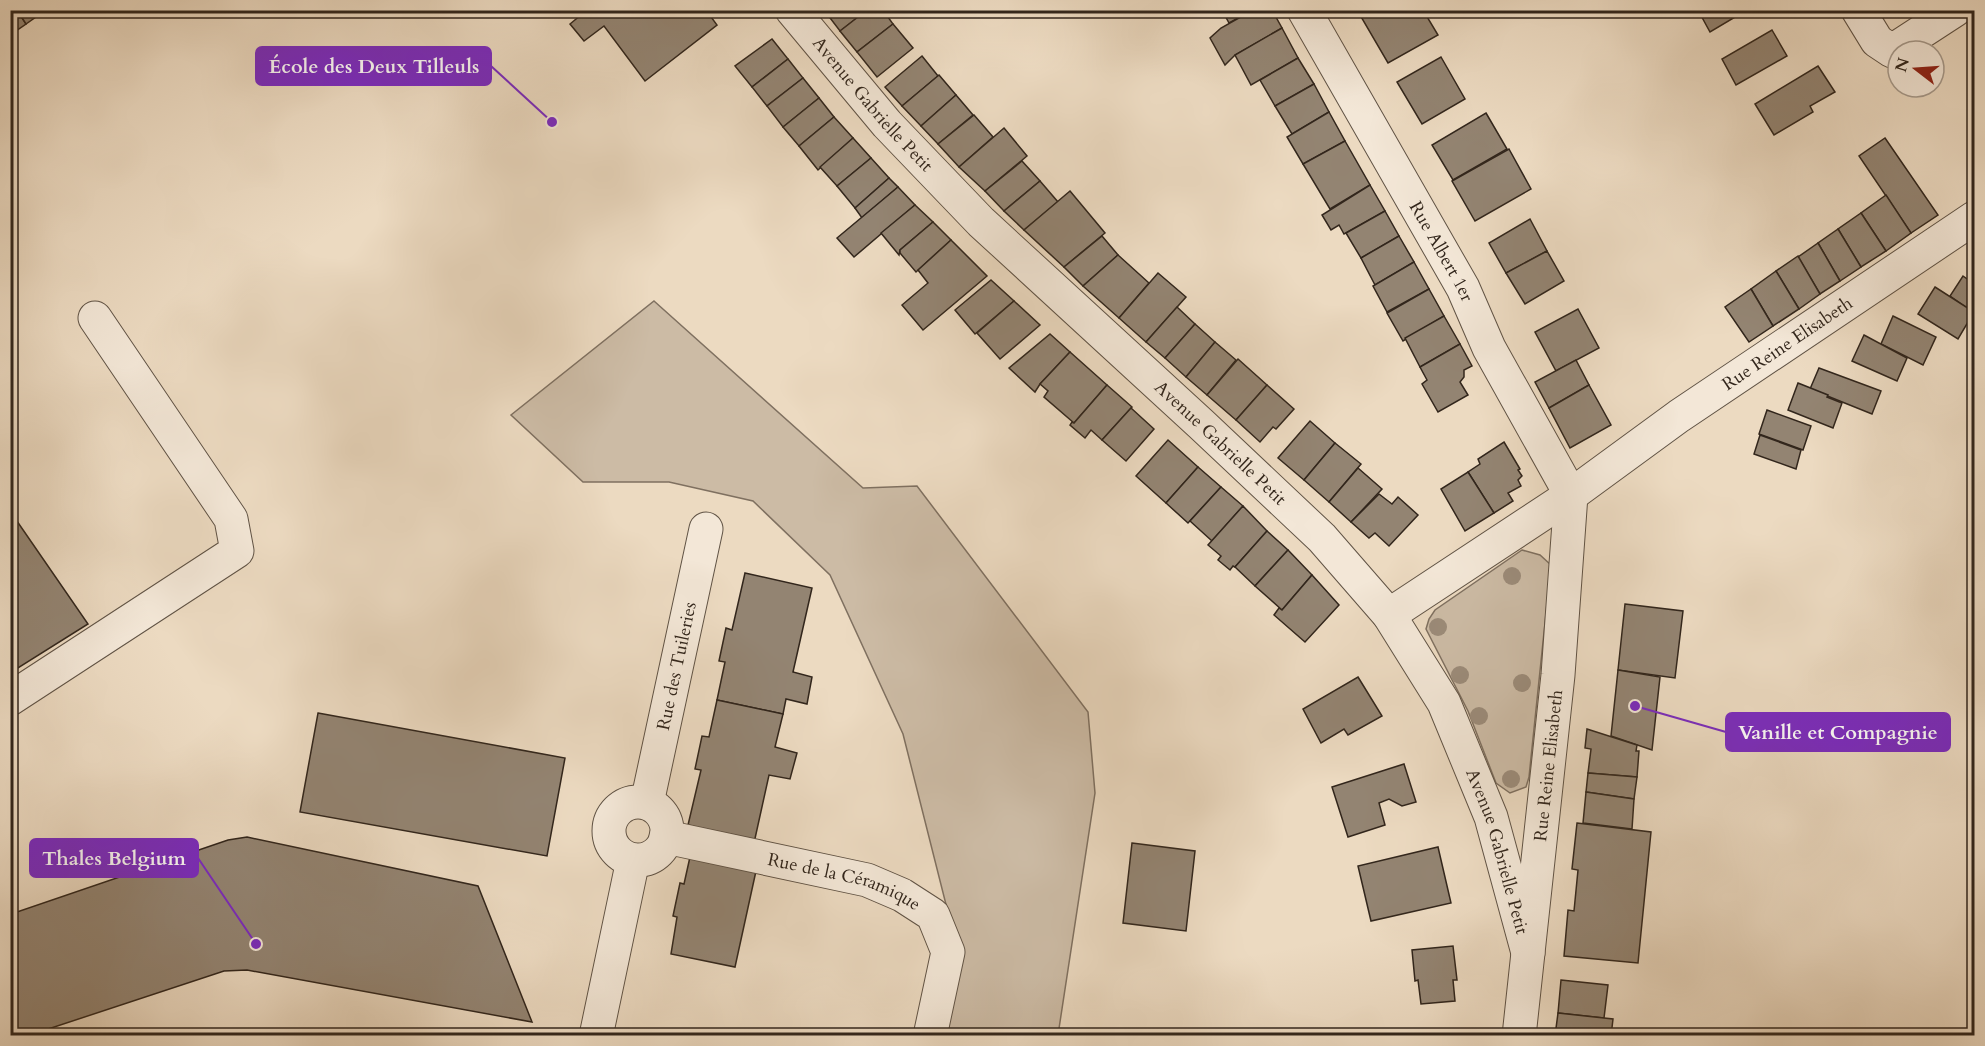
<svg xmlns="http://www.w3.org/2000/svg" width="1985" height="1046" font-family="Cardo,serif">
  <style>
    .green { fill: #ccbba5; stroke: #7f7060; stroke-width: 1.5 }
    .building { fill: #938472; stroke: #32261c; stroke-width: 1.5 }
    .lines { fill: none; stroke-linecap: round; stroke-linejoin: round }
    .minor-casing { stroke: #605345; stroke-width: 35 }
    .minor { stroke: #f3e7d7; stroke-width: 33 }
    .tree { fill: #9b8b79 }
    .labels { text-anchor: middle; stroke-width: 4.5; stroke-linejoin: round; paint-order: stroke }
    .street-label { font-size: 18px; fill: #32261c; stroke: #f3e7d7 }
    .leader { fill: none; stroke: #7b2cbf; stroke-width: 2 }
    .callout-dot { fill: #7b2cbf; stroke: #f3e7d7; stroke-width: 2 }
    .callout { fill: #7b2cbf; stroke: #7b2cbf; stroke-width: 2 }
    .callout-label { font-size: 20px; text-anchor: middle; font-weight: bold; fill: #fff }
  </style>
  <rect width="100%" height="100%" fill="#ecdac1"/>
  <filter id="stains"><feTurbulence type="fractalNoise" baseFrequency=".00333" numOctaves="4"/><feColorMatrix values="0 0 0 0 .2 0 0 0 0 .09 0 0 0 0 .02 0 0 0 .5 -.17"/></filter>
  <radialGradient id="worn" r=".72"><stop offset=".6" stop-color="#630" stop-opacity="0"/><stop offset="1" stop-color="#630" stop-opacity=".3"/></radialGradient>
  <g class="green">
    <polygon points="654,301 863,488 917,486 1088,712 1095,793 1058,1035 942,1035 959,956 903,734 830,575 753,501 669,482 583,482 511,415"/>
    <polygon points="1522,550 1540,555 1551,565 1529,777 1526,787 1510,793 1496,783 1468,711 1426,629 1429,619 1435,610"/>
  </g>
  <g class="building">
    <polygon points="10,10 17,10 26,24 10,35"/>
    <polygon points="17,10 46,10 26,24"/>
    <polygon points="587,10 706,10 717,25 645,81 604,26 584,41 570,24"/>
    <polygon points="824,10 867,10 840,31"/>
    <polygon points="867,10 883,10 893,24 857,52 840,31"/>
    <polygon points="1222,10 1253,10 1229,23"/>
    <polygon points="1253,10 1272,10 1282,28 1235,55 1225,65 1210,38 1221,28"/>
    <polygon points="1368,10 1423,10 1438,35 1388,63 1360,15"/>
    <polygon points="1698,10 1747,10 1710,32"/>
    <polygon points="893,24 913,48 877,77 857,52"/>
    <polygon points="1282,28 1298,58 1251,85 1235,55"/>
    <polygon points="1772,30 1787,56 1736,85 1722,59"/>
    <polygon points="772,39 788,59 752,87 735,66"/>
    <polygon points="922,56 938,76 902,106 885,87"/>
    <polygon points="1441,57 1465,99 1422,124 1397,82"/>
    <polygon points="1298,58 1314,84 1275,106 1260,80"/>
    <polygon points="788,59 803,78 767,106 752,87"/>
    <polygon points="1818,66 1835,92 1810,106 1813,112 1774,135 1755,104"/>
    <polygon points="939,75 956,95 921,126 902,106"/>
    <polygon points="803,78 819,98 783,127 767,106"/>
    <polygon points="1314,84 1329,112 1292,134 1275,106"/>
    <polygon points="956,95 973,115 938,144 921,126"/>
    <polygon points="819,98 834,117 799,146 783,127"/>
    <polygon points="1329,112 1345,141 1303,164 1287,137"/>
    <polygon points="1486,113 1507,149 1453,180 1432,145"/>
    <polygon points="974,115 993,137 959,167 938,144"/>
    <polygon points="834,117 853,138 818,170 799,146"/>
    <polygon points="1004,128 1027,156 985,191 959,167"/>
    <polygon points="853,138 871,158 837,186 820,167"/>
    <polygon points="1885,138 1938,215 1911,233 1859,156"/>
    <polygon points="1345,141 1370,185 1330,209 1303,164"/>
    <polygon points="1509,149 1531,189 1475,221 1452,181"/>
    <polygon points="871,158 889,178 855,208 837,186"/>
    <polygon points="1022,161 1040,181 1004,211 985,191"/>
    <polygon points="889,178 898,187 862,218 855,208"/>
    <polygon points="1040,181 1058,202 1024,230 1004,211"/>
    <polygon points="1370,185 1385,211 1344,234 1339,225 1331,230 1322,215"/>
    <polygon points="898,187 915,205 854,257 837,238"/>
    <polygon points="1070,191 1105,233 1064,267 1024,230"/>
    <polygon points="1886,195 1911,233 1886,251 1861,213"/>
    <polygon points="915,205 933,222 900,250 899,255 881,233"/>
    <polygon points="1385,211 1399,236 1361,258 1346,233"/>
    <polygon points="1861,213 1886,251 1861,267 1838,229"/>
    <polygon points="1530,219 1547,251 1506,273 1489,243"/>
    <polygon points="933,222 951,240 916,272 900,253 900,250"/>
    <polygon points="1838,229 1861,267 1840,281 1818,243"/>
    <polygon points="1102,236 1118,255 1083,286 1064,267"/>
    <polygon points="1399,236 1414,262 1375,285 1361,258"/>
    <polygon points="951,240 987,276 923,330 902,305 928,283 918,270"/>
    <polygon points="1818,243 1840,281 1820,294 1798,257"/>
    <polygon points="1547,251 1564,281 1525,304 1506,273"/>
    <polygon points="1118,255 1149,283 1119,318 1083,286"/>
    <polygon points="1798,256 1820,294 1799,309 1776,271"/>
    <polygon points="1414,262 1429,289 1387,312 1373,286"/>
    <polygon points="1776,271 1799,309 1773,326 1751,289"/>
    <polygon points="1158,273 1186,297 1146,342 1119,318"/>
    <polygon points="1963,276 1974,284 1974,313 1950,296"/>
    <polygon points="991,280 1014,301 975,334 955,310"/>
    <polygon points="1935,287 1974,312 1958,339 1918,314"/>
    <polygon points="1429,289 1444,316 1403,341 1387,313"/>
    <polygon points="1751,289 1773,326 1749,342 1725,307"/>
    <polygon points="1014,301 1040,325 1000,359 977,333"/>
    <polygon points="1177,307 1195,324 1165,358 1146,342"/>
    <polygon points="1578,309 1599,348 1556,371 1535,332"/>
    <polygon points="1444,316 1460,344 1420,367 1405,338"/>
    <polygon points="1893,316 1936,337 1923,365 1881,344"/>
    <polygon points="1195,324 1215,342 1186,377 1165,358"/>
    <polygon points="1050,334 1070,352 1040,384 1035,392 1009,368"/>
    <polygon points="1864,335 1907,358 1897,381 1852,361"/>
    <polygon points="1215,342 1236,360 1207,395 1186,377"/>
    <polygon points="1460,344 1472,366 1464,370 1464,377 1460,382 1468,395 1438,412 1422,384 1427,380 1420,367"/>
    <polygon points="1070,352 1107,385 1074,423 1044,397 1048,391 1040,384"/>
    <polygon points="1238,359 1267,385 1236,420 1207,395"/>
    <polygon points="1576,360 1589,385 1549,408 1535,382"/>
    <polygon points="1819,368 1881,391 1872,414 1810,389"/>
    <polygon points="1798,383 1828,395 1827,397 1842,403 1833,428 1788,410"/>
    <polygon points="1107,385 1132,407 1102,440 1091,430 1085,438 1070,425 1072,422 1074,423"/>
    <polygon points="1267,385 1294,409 1276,429 1273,427 1260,442 1236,420"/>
    <polygon points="1589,385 1611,425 1570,448 1549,408"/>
    <polygon points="1131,408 1154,429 1126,461 1102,440"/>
    <polygon points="1767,410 1811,426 1803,450 1759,434"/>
    <polygon points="1310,421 1335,443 1304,480 1278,458"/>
    <polygon points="1760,435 1801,450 1796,469 1754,454"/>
    <polygon points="1168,440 1198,467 1166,503 1136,476"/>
    <polygon points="1504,442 1520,469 1518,470 1522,476 1518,480 1521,486 1508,493 1513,501 1494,513 1468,472 1480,464 1478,459"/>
    <polygon points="1335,443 1361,464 1329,502 1304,480"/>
    <polygon points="1198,467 1221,487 1188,523 1166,503"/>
    <polygon points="1358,468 1382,489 1351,522 1329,502"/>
    <polygon points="1468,472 1494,513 1465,531 1441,489"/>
    <polygon points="1221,487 1243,506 1212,541 1190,521"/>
    <polygon points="1379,494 1392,504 1398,497 1418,515 1389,546 1375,533 1369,538 1351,522"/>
    <polygon points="1243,506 1267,531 1235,567 1233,566 1230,570 1218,560 1221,556 1208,545"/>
    <polygon points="10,511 88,624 10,673"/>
    <polygon points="1267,531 1288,550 1255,586 1235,567"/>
    <polygon points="1288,550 1312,575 1282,610 1255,586"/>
    <polygon points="745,573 812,588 793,672 812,677 807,704 786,699 783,714 717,700 725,662 719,661 726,628 732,630"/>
    <polygon points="1312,575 1339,605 1305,642 1274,615 1279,608 1282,610"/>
    <polygon points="1625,604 1683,611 1675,678 1618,670"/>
    <polygon points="1618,670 1660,677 1652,750 1611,736"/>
    <polygon points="1358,677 1382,716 1348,735 1344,729 1321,743 1303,709"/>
    <polygon points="717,700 783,714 775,747 797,753 790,779 769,775 754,843 688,825 701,770 695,769 702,736 709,737"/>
    <polygon points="318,713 565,758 547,856 300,812"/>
    <polygon points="1587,729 1637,745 1636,751 1639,751 1637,777 1588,773 1591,749 1585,748"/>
    <polygon points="1404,764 1416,802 1402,806 1389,799 1379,803 1385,825 1348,837 1332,787"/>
    <polygon points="1588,773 1637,777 1634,799 1586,792"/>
    <polygon points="1586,792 1634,799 1632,829 1583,823"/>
    <polygon points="1577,823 1651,832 1638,963 1564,956 1568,910 1574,911 1578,870 1572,869"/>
    <polygon points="247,837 478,886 532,1022 247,970 224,971 27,1036 10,1036 11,914 228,840"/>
    <polygon points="1132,843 1195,851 1186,931 1123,923"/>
    <polygon points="1438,847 1451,903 1371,921 1358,866"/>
    <polygon points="690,857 756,871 735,967 671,954 677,917 673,916 680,883 684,884"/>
    <polygon points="1453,946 1457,980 1453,980 1455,1001 1421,1004 1418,980 1415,981 1412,950"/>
    <polygon points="1561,980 1608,985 1604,1018 1558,1013"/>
    <polygon points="1558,1013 1613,1019 1611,1036 1555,1036"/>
  </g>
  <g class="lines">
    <defs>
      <g id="minor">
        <path id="s1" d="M792,10l95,114 94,98 220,202 121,114 67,77 55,88 47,114 37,136"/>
        <path id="s2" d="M1304,10l159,278 26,60 82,147"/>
        <polyline points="1858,10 1877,41 1892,51 1955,10"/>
        <path id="s3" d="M1389,615l182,-120 108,-79 295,-198"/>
        <polyline points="10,699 237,551 231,519 95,318"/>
        <circle cx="638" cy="831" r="29"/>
        <path id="s4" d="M647,803l59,-274"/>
        <path id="s5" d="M666,837l201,43 35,15 31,20 15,37 -18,84"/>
        <polyline points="596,1036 633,860"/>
        <path id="s6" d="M1519,1036l39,-361 13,-180"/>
      </g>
    </defs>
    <use href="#minor" class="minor-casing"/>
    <use href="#minor" class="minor"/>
  </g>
  <g class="tree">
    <circle cx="1512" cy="576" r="9"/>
    <circle cx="1438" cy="627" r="9"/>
    <circle cx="1460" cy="675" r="9"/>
    <circle cx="1522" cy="683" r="9"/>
    <circle cx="1479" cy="716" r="9"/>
    <circle cx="1511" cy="779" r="9"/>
  </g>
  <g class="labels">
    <g class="street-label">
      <text dy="6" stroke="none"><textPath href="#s1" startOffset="124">Avenue Gabrielle Petit</textPath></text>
      <text dy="6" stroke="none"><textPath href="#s2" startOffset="278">Rue Albert 1er</textPath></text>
      <text dy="6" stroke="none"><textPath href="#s3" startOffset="482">Rue Reine Elisabeth</textPath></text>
      <text dy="6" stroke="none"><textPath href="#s1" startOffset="610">Avenue Gabrielle Petit</textPath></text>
      <text dy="6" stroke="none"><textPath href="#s4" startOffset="140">Rue des Tuileries</textPath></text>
      <text dy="6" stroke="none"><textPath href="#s6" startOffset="272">Rue Reine Elisabeth</textPath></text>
      <text dy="6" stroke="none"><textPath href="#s1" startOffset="1113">Avenue Gabrielle Petit</textPath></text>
      <text dy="6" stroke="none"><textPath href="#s5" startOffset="184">Rue de la Céramique</textPath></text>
    </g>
  </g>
  <path class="leader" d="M552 122L491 66M1635 706L1726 732M256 944L198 858"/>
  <g class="callout-dot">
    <circle cx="552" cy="122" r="6"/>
    <circle cx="1635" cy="706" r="6"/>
    <circle cx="256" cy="944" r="6"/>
  </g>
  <g class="callout">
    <rect x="256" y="47" width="235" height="38" rx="6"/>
    <rect x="1726" y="713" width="224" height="38" rx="6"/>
    <rect x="30" y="839" width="168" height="38" rx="6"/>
  </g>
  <g class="callout-label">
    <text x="374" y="73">École des Deux Tilleuls</text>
    <text x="1838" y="739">Vanille et Compagnie</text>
    <text x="114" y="865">Thales Belgium</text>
  </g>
  <rect width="1985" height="1046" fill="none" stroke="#ecdac1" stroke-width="36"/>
  <rect x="12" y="12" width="1961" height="1022" fill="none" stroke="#32261c" stroke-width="3"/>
  <rect x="18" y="18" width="1949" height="1010" fill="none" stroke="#32261c" stroke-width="1.5"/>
  <g transform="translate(1916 69) rotate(287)"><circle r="28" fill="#f3e7d7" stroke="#a69a8c" stroke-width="1.5"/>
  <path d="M0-4.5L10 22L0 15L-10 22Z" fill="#8f2418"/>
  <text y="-9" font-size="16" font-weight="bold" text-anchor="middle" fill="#32261c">N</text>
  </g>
  <rect width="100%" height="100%" filter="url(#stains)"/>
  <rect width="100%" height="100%" fill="url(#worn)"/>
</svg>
